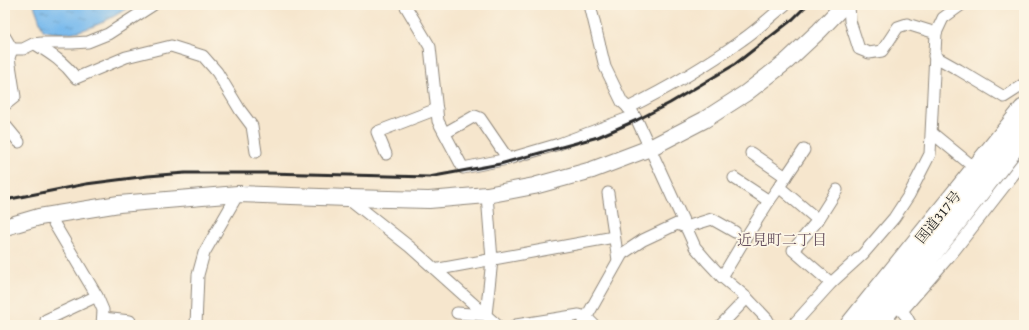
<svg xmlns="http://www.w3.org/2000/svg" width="1029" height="330" font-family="'Gentium Book Plus','Noto Serif JP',serif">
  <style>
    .water { fill: url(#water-ripples); stroke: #52728c }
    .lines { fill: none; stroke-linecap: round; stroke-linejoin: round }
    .street-casing { stroke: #90887c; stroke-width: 13 }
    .secondary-casing { stroke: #90887c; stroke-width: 18 }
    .highway-casing { stroke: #90887c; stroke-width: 23 }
    .street { stroke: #fff; stroke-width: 11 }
    .secondary { stroke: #fff; stroke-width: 16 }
    .highway { stroke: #fff; stroke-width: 21 }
    .rail { stroke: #2b2b2b; stroke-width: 3 }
    .labels { text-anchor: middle; stroke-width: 3.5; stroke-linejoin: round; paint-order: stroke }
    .street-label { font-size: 14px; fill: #2b2b2b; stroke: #fcf5e5 }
    .neighbourhood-label { font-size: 15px; fill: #66505e; stroke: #fcf5e5 }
  </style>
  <defs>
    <pattern id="water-ripples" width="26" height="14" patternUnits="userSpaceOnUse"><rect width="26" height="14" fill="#78baed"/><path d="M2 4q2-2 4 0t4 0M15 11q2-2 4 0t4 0" fill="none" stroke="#6397c0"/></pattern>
  </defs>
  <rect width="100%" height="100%" fill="#fcf5e5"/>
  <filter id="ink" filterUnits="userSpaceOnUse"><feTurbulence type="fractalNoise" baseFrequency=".025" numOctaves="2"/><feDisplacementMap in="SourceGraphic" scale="8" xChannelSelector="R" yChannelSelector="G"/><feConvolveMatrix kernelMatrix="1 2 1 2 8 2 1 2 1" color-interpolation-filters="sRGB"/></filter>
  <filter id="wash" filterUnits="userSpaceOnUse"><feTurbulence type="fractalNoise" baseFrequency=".012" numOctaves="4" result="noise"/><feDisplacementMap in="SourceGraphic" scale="16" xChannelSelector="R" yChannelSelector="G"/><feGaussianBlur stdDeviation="0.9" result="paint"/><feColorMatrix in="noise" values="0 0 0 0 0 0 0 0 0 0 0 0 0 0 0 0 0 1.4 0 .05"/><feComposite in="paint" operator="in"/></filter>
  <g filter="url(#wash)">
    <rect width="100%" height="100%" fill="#f6e6cd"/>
    <path class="water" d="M34,5h98c-24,16 -59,36 -89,25z"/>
  </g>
  <g filter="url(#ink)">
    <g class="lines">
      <defs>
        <g id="street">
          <polyline points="405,5 430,47 438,121 463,168 508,159 559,144 634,116"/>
          <polyline points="590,5 605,67 622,102 631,110 637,120 686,227 695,247 707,261 722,277 747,298 767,319 770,325"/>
          <polyline points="849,5 850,21 859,49 869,53 882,51 898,27 907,24 936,33"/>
          <polyline points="5,37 12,49 9,58 15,97 5,105"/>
          <path d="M35,44c16,10 29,18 41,34l50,-21 45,-11 32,10 14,16 23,38 12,16 4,26"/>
          <polyline points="12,49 23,49 33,44 42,43 72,43 88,42 108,34 153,5"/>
          <polyline points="934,56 959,70 1004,97 1024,84"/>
          <path d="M628,108c40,-20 78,-42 114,-68 15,-10 28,-23 43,-35"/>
          <polyline points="5,125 19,142"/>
          <polyline points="445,133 475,116 480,118 508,159"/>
          <polyline points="932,133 976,169"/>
          <polyline points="804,150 779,187 818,220"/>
          <polyline points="751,153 786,177"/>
          <polyline points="386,154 377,132 437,109"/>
          <polyline points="734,178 769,201 779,187"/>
          <polyline points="608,193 618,260"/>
          <polyline points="348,198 410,247 497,325"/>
          <polyline points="49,215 97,296 103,310 102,325"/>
          <polyline points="439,269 614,237"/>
          <polyline points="722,277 743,242 769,201"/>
          <polyline points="831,283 863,254 894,218 909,195 930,154 936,33 943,18 961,5"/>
          <polyline points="892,304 902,311 953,252 1024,161"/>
          <polyline points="902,311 906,316 911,325"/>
          <polyline points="457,313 486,315 492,260 487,195"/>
          <polyline points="103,318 130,321"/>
          <polyline points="46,320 97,296"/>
          <polyline points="196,325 198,275 204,253 238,194"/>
          <polyline points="516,325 579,315 586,317 594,325"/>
          <polyline points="582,325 622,254 643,240 677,224 686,227 712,219 735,232"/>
          <polyline points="721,325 747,298"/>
          <polyline points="793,325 831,283 793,250 818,220 837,190"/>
        </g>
        <polyline id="secondary" points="5,227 39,217 119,204 238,194 348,198 429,200 487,195 534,186 592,170 650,148 704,120 746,93 787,61 819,31 844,5"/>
        <g id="highway">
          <polyline points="851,325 1024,110"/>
          <polyline points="876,325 1024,133"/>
        </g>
      </defs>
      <use href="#street" class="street-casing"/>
      <use href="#secondary" class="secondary-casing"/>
      <use href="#highway" class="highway-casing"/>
      <use href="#street" class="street"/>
      <use href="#secondary" class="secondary"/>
      <use href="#highway" class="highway"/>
      <polyline class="rail" points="5,200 86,184 148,176 185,173 267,173 429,177 500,164 598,137 637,120 670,103 734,65 793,19 807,5"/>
    </g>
  </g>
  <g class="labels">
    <g class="street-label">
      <text transform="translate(938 217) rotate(-51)" y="5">国道317号</text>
    </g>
    <g class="neighbourhood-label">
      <text x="782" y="245">近見町二丁目</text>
    </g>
  </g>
  <rect width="1029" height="330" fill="none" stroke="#fcf5e5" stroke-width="20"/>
</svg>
